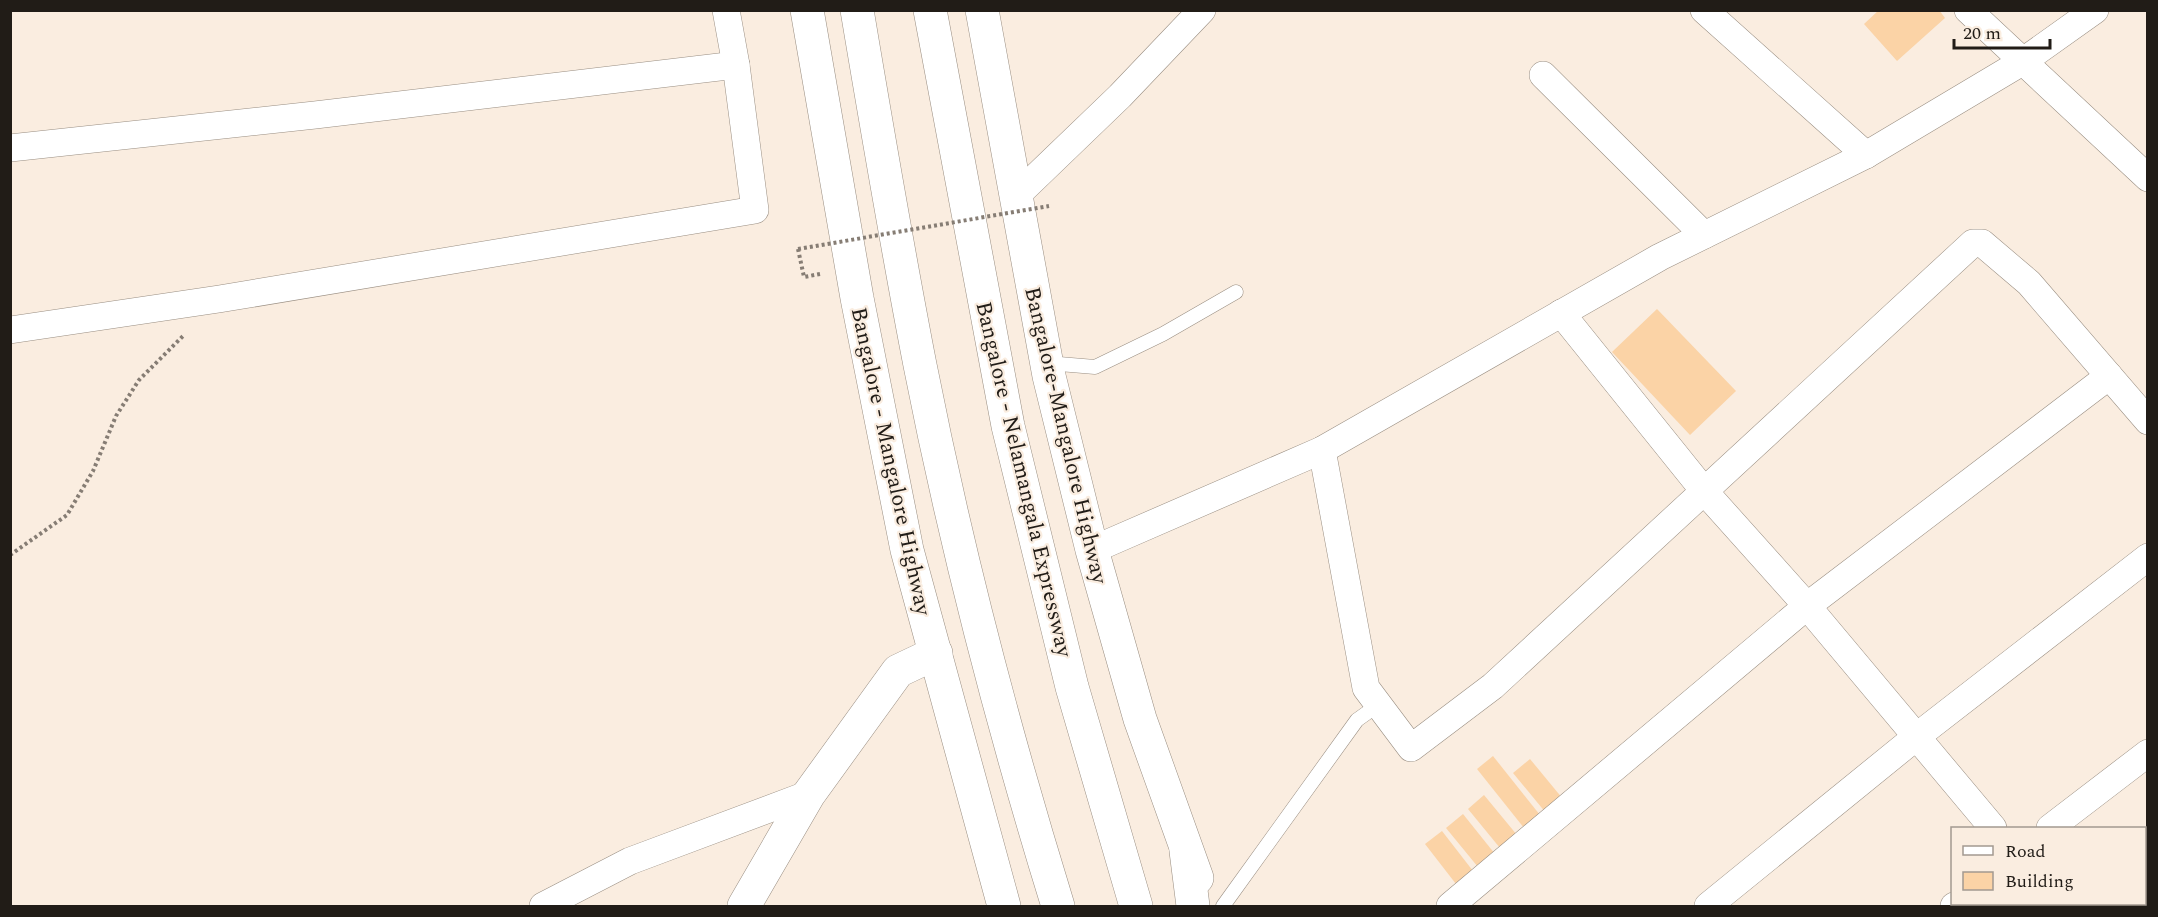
<svg xmlns="http://www.w3.org/2000/svg" width="2158" height="917" font-family="Spectral,serif">
  <style>
    .building { fill: #fbd3a6 }
    .lines { fill: none; stroke-linecap: round; stroke-linejoin: round }
    .lane-casing { stroke: #998e82; stroke-width: 15 }
    .street-casing { stroke: #998e82; stroke-width: 28 }
    .secondary-casing { stroke: #998e82; stroke-width: 34 }
    .highway-casing { stroke: #998e82; stroke-width: 34 }
    .path { stroke: #867d74; stroke-width: 4; stroke-dasharray: 3 3; stroke-linecap: butt }
    .lane { stroke: #fff; stroke-width: 14 }
    .street { stroke: #fff; stroke-width: 27 }
    .secondary { stroke: #fff; stroke-width: 33 }
    .highway { stroke: #fff; stroke-width: 33 }
    .path-bridge { stroke: #867d74; stroke-width: 4; stroke-dasharray: 3 3; stroke-linecap: butt }
    .labels { text-anchor: middle; stroke-width: 4.5; stroke-linejoin: round; paint-order: stroke }
    .street-label { font-size: 22px; fill: #211c17; stroke: #faede0 }
  </style>
  <rect width="100%" height="100%" fill="#faede0"/>
  <g class="building">
    <polygon points="1879,10 1939,10 1945,18 1897,61 1864,24"/>
    <polygon points="1657,309 1736,391 1690,435 1612,352"/>
    <polygon points="1493,756 1540,815 1524,828 1477,769"/>
    <polygon points="1530,759 1563,799 1546,813 1513,773"/>
    <polygon points="1484,795 1517,835 1500,848 1468,809"/>
    <polygon points="1463,814 1495,854 1478,867 1446,828"/>
    <polygon points="1442,831 1473,871 1456,884 1425,844"/>
  </g>
  <g class="lines">
    <defs>
      <g id="lane">
        <polyline points="1047,363 1095,367 1163,334 1236,292"/>
        <polyline points="1223,906 1357,720 1378,705"/>
      </g>
      <g id="street">
        <polyline points="1704,10 1866,155"/>
        <polyline points="1968,10 2148,178"/>
        <polyline points="1543,75 1704,235"/>
        <polyline points="10,148 315,115 736,65"/>
        <polyline points="1015,197 1120,96 1202,10"/>
        <polyline points="1561,313 1705,492 1807,606 1993,828"/>
        <polyline points="10,330 219,299 755,210 736,65 726,10"/>
        <polyline points="1322,450 1366,688 1411,748 1493,686 1973,243 1982,243 2029,283 2148,421"/>
        <polyline points="1092,550 1322,450 1660,257 1866,155 2022,62 2095,10"/>
        <polyline points="2050,828 2148,753"/>
        <polyline points="2055,904 2058,906"/>
        <polyline points="543,906 630,861 809,794"/>
        <polyline points="1450,906 1807,606 2109,376"/>
        <polyline points="1708,906 1916,737 2148,557"/>
        <polyline points="1954,906 1958,904"/>
      </g>
      <g id="secondary">
        <polyline points="807,10 857,298 907,550 1004,906"/>
        <polyline points="982,10 1049,376 1092,550 1140,719 1197,878"/>
        <polyline points="744,906 809,794 898,671 936,653"/>
      </g>
      <g id="highway">
        <path d="M857,10c20,119 40,237 63,355 36,183 83,363 138,541"/>
        <polyline points="930,10 1008,426 1072,687 1136,906"/>
        <polyline points="1186,851 1193,906"/>
      </g>
    </defs>
    <use href="#lane" class="lane-casing"/>
    <use href="#street" class="street-casing"/>
    <use href="#secondary" class="secondary-casing"/>
    <use href="#highway" class="highway-casing"/>
    <g class="path">
      <polyline points="798,249 804,277 820,274"/>
      <polyline points="10,555 67,515 93,471 116,416 139,380 183,336"/>
    </g>
    <use href="#lane" class="lane"/>
    <use href="#street" class="street"/>
    <use href="#secondary" class="secondary"/>
    <use href="#highway" class="highway"/>
    <polyline class="path-bridge" points="798,249 1049,206"/>
  </g>
  <g class="labels">
    <g class="street-label">
      <text transform="translate(1067 435) rotate(77)" y="8">Bangalore-Mangalore Highway</text>
      <text transform="translate(892 461) rotate(78)" y="8">Bangalore - Mangalore Highway</text>
      <text transform="translate(1025 479) rotate(77)" y="8">Bangalore - Nelamangala Expressway</text>
    </g>
  </g>
  <rect width="2158" height="917" fill="none" stroke="#211c17" stroke-width="24"/>
  <rect x="1951" y="827" width="195" height="78" fill="#faede0" stroke="#a39990" stroke-width="1.5"/>
  <rect x="1963" y="846" width="30" height="9" fill="#ffffff" stroke="#a39990" stroke-width="1.5"/>
  <text x="2005" y="857" font-size="18" fill="#211c17">Road</text>
  <rect x="1963" y="872" width="30" height="18" fill="#fbd3a6" stroke="#a39990" stroke-width="1.5"/>
  <text x="2005" y="887" font-size="18" fill="#211c17">Building</text>
  <path d="M1954 39v9h96v-9" fill="none" stroke="#211c17" stroke-width="3"/>
  <text x="1963" y="39" font-size="18" fill="#211c17" stroke="#faede0" stroke-width="4.5" paint-order="stroke">20 m</text>
</svg>
